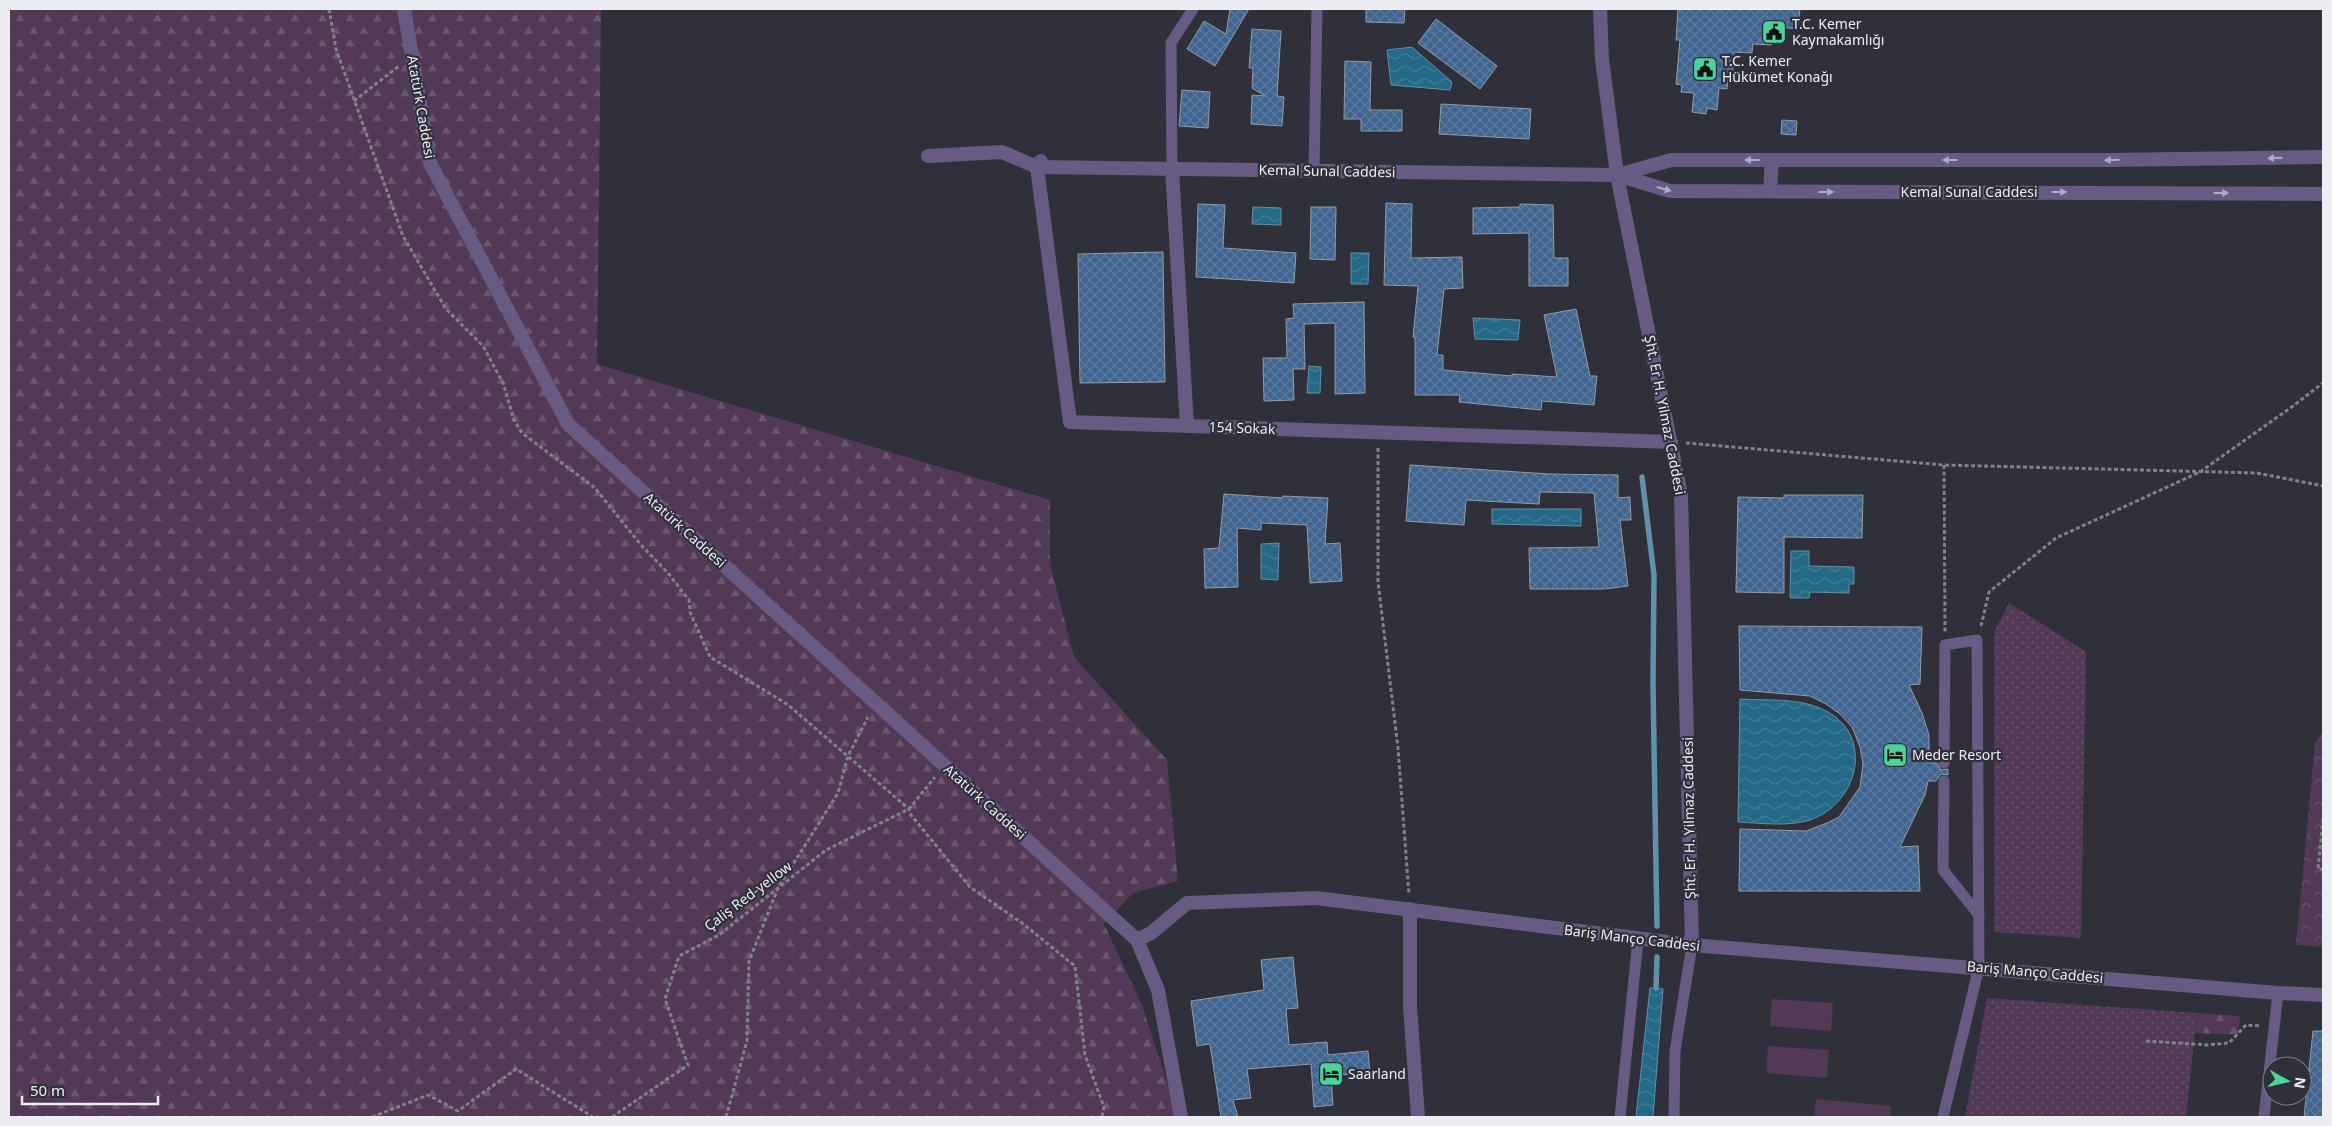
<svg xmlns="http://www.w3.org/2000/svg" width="2332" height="1126" font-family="'Noto Sans',sans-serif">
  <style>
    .grass { fill: url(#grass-dots) }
    .forest { fill: url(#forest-firs) }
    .park { fill: url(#park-crowns) }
    .pitch { fill: #523a56 }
    .water { fill: url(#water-waves); stroke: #6091a8 }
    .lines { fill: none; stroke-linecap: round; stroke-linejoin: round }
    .stream { stroke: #6091a8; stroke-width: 5.5 }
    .building { fill: url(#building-cross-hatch); stroke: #949ba3 }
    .path { stroke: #808189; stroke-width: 3; stroke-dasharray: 4 2.5; stroke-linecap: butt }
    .service { stroke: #685b83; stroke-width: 11 }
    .minor { stroke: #685b83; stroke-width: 14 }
    .tertiary { stroke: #685b83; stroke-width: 14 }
    .oneway { fill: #b1acc1 }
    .labels { text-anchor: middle; stroke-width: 4.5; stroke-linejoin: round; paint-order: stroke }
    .poi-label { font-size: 14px; fill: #edeef4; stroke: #2f3039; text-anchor: start }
    .street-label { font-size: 14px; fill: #edeef4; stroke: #2f3039 }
  </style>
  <defs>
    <pattern id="grass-dots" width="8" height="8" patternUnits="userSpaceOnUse" patternTransform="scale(1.25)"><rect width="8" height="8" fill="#523a56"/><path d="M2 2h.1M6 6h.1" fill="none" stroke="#6b576f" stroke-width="1.8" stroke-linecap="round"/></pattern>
    <pattern id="forest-firs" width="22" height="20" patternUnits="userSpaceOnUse" patternTransform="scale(1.25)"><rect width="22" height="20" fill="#523a56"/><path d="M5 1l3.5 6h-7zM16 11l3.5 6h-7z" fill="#6b576f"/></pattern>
    <pattern id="park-crowns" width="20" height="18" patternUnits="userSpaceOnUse" patternTransform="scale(1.25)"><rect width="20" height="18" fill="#523a56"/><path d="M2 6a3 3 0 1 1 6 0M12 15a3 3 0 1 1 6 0" fill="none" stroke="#6b576f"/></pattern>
    <pattern id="water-waves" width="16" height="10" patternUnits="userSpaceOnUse" patternTransform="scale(1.25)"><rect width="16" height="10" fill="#246987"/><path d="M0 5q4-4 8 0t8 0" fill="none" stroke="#447f99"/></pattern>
    <pattern id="building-cross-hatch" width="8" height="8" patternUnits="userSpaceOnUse" patternTransform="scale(1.25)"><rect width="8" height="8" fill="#3f6490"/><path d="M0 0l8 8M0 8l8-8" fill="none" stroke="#5b7aa0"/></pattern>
  </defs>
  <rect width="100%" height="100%" fill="#2f3039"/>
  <g class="grass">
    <polygon points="2009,603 2086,652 2081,938 1994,932 1994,632"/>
    <polygon points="1987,998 2197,1013 2186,1117 1965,1117"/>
  </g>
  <g class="forest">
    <polygon points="9,9 601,9 597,364 1050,500 1050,564 1074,657 1167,760 1178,881 1133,893 1104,924 1142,1005 1178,1117 9,1117"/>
    <polygon points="2197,1013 2240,1016 2238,1035 2195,1033"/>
  </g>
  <polygon class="park" points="2323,732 2323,947 2296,945 2315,743"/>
  <g class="pitch">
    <polygon points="1772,999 1833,1003 1831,1031 1770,1026"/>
    <polygon points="1768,1046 1829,1050 1827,1078 1766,1073"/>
    <polygon points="1816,1099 1891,1106 1890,1117 1814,1117"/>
  </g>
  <g class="water">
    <polygon points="1412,47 1452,82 1450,90 1391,85 1387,50"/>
    <polygon points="1253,207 1281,208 1281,225 1252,224"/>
    <polygon points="1351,253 1369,253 1368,284 1351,284"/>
    <polygon points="1473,318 1520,320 1518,340 1475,339"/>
    <polygon points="1309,366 1321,367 1320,393 1307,393"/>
    <polygon points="1492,509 1581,509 1581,526 1492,524"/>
    <polygon points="1279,543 1278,580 1261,579 1261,544"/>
    <polygon points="1791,551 1809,551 1809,566 1854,567 1854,584 1849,584 1849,593 1810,592 1809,598 1790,598"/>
    <path d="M1740,699c28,2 60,-2 86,12 49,25 32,93 -16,109 -23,7 -49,3 -72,2z"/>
    <polygon points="1650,988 1663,989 1653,1117 1636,1117"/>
  </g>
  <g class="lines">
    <g class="stream">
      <polyline points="1642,477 1654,575 1653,684 1657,926"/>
      <polyline points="1656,988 1657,957"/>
    </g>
  </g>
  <g class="building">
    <polygon points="1230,9 1249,9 1215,66 1187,49 1204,21 1226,34"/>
    <polygon points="1366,9 1405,9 1404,23 1366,22"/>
    <polygon points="1678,9 1800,9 1798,29 1781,27 1780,37 1772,36 1771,45 1753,44 1752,53 1734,52 1732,79 1728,78 1727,89 1719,88 1717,110 1707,108 1706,114 1692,112 1694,93 1681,92 1682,85 1676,84 1680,40 1676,40"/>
    <polygon points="1436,19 1497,66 1480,89 1418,43"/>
    <polygon points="1252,29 1281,31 1277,96 1284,97 1282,126 1251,124 1252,95 1265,96 1252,88 1253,68 1249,68"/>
    <polygon points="1345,61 1371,62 1370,110 1402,110 1402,131 1361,131 1361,119 1344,119"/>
    <polygon points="1182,90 1210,92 1208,128 1179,126"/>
    <polygon points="1441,104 1531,109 1529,139 1439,134"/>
    <polygon points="1782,120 1797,121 1796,135 1781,134"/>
    <polygon points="1386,203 1412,204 1411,258 1462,257 1463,288 1444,289 1437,355 1443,355 1443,370 1512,376 1512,374 1557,377 1544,315 1576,309 1590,376 1597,376 1594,405 1542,401 1541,410 1459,402 1460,395 1415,395 1415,337 1413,337 1418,286 1384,285"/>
    <polygon points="1198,204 1225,205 1223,248 1296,253 1294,283 1196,277"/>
    <polygon points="1520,204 1553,205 1554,258 1568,258 1568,286 1529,286 1529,233 1473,234 1473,208 1520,207"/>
    <polygon points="1311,207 1336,207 1335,260 1310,259"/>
    <polygon points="1163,252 1165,382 1080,383 1078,254"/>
    <polygon points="1364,302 1365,393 1335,394 1335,323 1304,324 1305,369 1293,369 1294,400 1264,401 1263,358 1287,358 1286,319 1294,318 1293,304"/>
    <polygon points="1410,465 1549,474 1618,475 1618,498 1630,497 1631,520 1620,520 1628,586 1604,589 1530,589 1529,548 1599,547 1594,493 1540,492 1539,504 1466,500 1464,525 1406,521"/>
    <polygon points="1224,494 1283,498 1283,496 1328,498 1325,544 1340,543 1342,581 1310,583 1307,525 1261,523 1261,530 1237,528 1238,587 1205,588 1204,549 1219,548"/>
    <polygon points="1784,495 1863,495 1862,538 1784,537 1784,593 1736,592 1738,497 1784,498"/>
    <polygon points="1739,626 1922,627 1920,684 1909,685 1922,713 1929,735 1929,763 1937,763 1941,770 1948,769 1948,775 1941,774 1936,781 1928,781 1925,795 1900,847 1918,846 1920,891 1739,891 1740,829 1806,831 1827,823 1839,817 1860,787 1863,764 1860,747 1852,727 1840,714 1826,704 1810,696 1740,690"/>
    <polygon points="1293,957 1298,1008 1286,1009 1289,1045 1327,1042 1328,1055 1368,1051 1370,1072 1331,1076 1333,1105 1314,1107 1311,1064 1247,1069 1251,1098 1233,1100 1238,1117 1221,1117 1210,1044 1197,1046 1191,1001 1264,990 1261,960"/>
    <polygon points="2313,1031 2323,1031 2323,1117 2304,1117"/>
  </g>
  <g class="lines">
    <g class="path">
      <polyline points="329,9 336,49 403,236 446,309 483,346 503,383 514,420 522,433 595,488 641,545 668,573 689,600 690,612 710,657 787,704 909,809 911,815 970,887 1022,923 1075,966 1085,1055 1104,1107 1102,1117"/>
      <polyline points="354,101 399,66"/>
      <polyline points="1686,443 1944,465 2257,473 2323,486"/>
      <polyline points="1378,448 1378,582 1398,748 1409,895"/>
      <polyline points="1944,465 1945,632"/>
      <polyline points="1981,626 1989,592 2056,538 2200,472 2293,406 2323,383"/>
      <polyline points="2323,819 2318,869 2323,869"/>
      <polyline points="2146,1041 2208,1045 2229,1043 2246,1025 2261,1026"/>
      <polyline points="372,1117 428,1095 458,1111 516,1069 593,1117"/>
      <polyline points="612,1117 688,1065 665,999 679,956 719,935 826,850 909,809 935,777"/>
      <polyline points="726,1117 747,1041 749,961 778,888 838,793 848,756 868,717"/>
    </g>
    <g class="service">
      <polyline points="1172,169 1171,43 1193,9"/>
      <polyline points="1314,171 1317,9"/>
      <polyline points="1944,781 1943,870 1979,915"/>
      <polyline points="1620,1117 1638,940"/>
      <polyline points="1674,1117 1675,1051 1692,945"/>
      <polyline points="1943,1117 1979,967 1977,640 1945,645 1944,763"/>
      <polyline points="2264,1117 2278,993"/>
    </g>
    <g class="minor">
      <polyline points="404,9 430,163 568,424 1137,940"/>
      <polyline points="928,156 1002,152 1037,167 1041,161"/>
      <polyline points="1172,169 1187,426"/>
      <polyline points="1671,442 1070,422 1037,167 1617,175 1681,495 1692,945"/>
      <polyline points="1410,909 1410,1007 1418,1117"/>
      <polyline points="1181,1117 1158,990 1137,940 1151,933 1187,903 1316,898 1692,945 2278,993 2323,995"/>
    </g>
    <g class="tertiary">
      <polyline points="1600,9 1602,59 1617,175"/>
      <polyline points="1617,175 1670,191 2323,194"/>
      <polyline points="1618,175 1671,160 2109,160 2323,157"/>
      <polyline points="1770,191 1772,160"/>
    </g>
  </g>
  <defs><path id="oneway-solid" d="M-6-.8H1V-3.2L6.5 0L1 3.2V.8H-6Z" transform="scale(1.25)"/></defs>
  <g class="oneway">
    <use href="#oneway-solid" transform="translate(2275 158) rotate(179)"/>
    <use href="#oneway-solid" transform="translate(1752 160) rotate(180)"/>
    <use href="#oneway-solid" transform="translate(1950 160) rotate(180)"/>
    <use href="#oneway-solid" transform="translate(2112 160) rotate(179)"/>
    <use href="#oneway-solid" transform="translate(1664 189) rotate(15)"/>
    <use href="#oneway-solid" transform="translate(1826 192)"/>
    <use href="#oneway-solid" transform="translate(2059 192)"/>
    <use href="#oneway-solid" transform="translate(2221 193)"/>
  </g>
  <defs>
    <symbol id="civic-square" viewBox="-11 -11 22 22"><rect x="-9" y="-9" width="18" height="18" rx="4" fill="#4cd39a" stroke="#2f3039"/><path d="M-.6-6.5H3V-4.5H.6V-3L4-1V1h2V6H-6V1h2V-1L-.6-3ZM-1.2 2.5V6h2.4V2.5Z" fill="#111"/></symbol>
    <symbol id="hotel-square" viewBox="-11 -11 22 22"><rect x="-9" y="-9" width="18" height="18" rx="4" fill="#4cd39a" stroke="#2f3039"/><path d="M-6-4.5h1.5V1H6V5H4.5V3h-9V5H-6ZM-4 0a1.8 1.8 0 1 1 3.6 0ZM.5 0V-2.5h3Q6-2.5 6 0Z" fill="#111"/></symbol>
  </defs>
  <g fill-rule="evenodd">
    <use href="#civic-square" x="1760" y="18" width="28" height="28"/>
    <use href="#civic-square" x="1691" y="55" width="28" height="28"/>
    <use href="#hotel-square" x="1881" y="741" width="28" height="28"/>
    <use href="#hotel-square" x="1317" y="1060" width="28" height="28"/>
  </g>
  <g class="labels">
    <g class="poi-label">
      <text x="1792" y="29">T.C. Kemer<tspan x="1792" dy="16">Kaymakamlığı</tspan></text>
      <text x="1722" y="66">T.C. Kemer<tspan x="1722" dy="16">Hükümet Konağı</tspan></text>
      <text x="1912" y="760">Meder Resort</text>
      <text x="1348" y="1079">Saarland</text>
    </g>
    <g class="street-label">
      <text transform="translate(421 107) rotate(80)" y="5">Atatürk Caddesi</text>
      <text transform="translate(1327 171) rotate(1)" y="5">Kemal Sunal Caddesi</text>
      <text x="1969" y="197">Kemal Sunal Caddesi</text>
      <text transform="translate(1665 415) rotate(79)" y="5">Şht. Er H. Yilmaz Caddesi</text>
      <text transform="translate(1242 428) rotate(2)" y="5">154 Sokak</text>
      <text transform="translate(685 530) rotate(42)" y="5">Atatürk Caddesi</text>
      <text transform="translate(985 802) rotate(42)" y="5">Atatürk Caddesi</text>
      <text transform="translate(1689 818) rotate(-91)" y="5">Şht. Er H. Yilmaz Caddesi</text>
      <text transform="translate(748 896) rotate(-37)" y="5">Çaliş Red-yellow</text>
      <text transform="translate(1632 938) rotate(7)" y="5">Bariş Manço Caddesi</text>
      <text transform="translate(2035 972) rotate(5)" y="5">Bariş Manço Caddesi</text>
    </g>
  </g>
  <rect width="2332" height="1126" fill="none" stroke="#edeef4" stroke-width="20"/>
  <g transform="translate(2287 1081) rotate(98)"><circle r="24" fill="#2f3039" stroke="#7b7c84"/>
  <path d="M0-4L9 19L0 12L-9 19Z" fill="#4cd39a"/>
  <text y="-8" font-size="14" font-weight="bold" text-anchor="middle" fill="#edeef4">N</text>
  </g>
  <path d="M22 1096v8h136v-8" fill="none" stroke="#edeef4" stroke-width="2.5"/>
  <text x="30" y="1096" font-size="15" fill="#edeef4" stroke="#2f3039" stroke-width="4" paint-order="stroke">50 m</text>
</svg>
